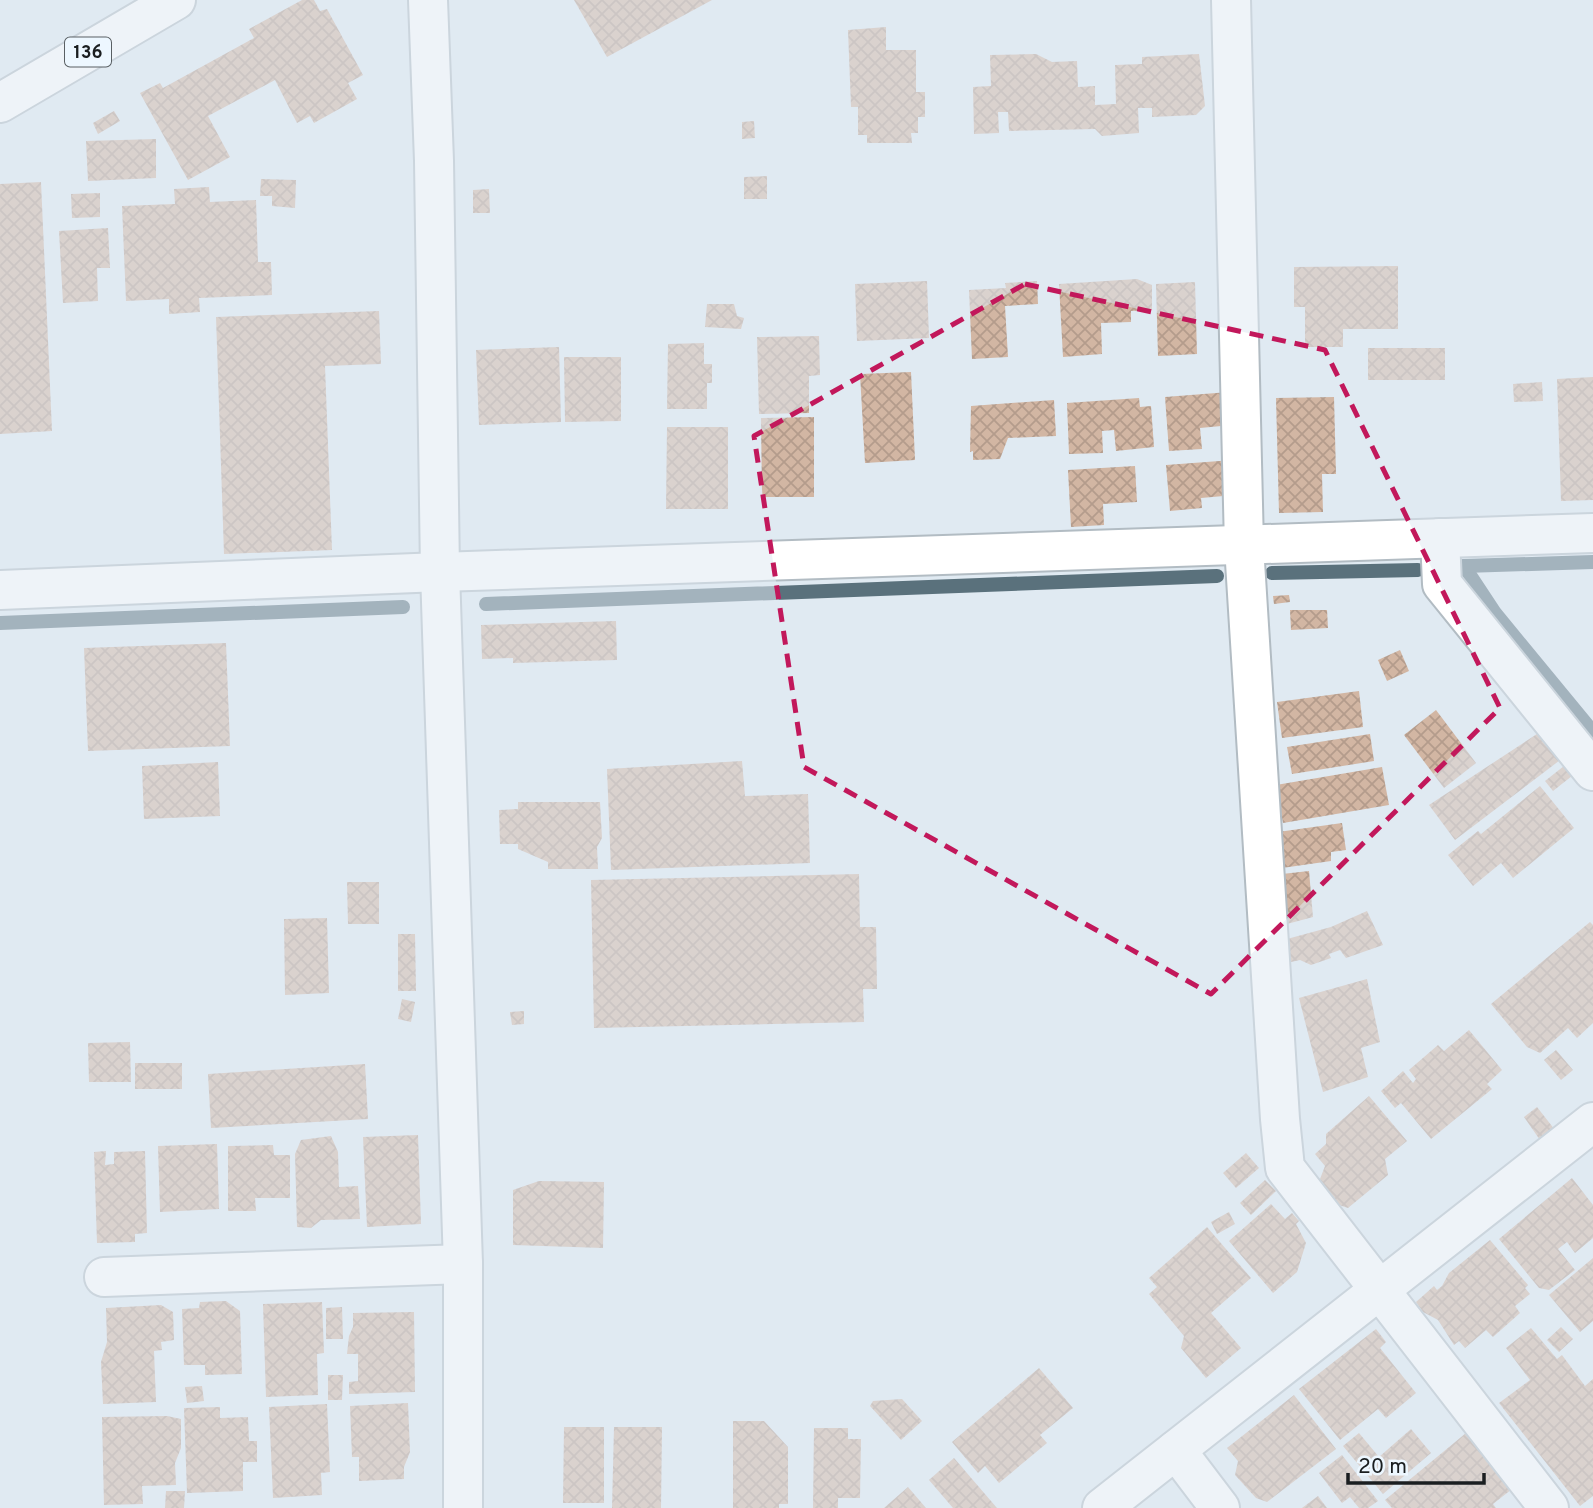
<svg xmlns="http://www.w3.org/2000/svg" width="1593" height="1508" font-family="Overpass,sans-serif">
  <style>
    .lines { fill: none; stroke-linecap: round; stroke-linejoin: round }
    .stream { stroke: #5a717c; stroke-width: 14 }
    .building { fill: url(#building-cross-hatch) }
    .minor-casing { stroke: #b2bcc3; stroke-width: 42 }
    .highway-casing { stroke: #b2bcc3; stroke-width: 42 }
    .minor { stroke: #fff; stroke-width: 38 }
    .highway { stroke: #fff; stroke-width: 38 }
    .marked { fill: none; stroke: #c2185b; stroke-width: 5; stroke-dasharray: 14 9; stroke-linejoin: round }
    .labels { text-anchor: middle; stroke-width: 5; stroke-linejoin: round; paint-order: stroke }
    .shield { fill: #edf7ff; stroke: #595f63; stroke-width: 2 }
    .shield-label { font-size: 18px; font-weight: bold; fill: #1a1e20 }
  </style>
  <defs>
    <pattern id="building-cross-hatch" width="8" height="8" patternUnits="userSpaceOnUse" patternTransform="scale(1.75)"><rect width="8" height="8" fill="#d2b6a3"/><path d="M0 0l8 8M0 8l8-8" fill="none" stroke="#b49c8c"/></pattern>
  </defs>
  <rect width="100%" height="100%" fill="#e0eaf2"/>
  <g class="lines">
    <g class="stream">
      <polyline points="1464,566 1495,613 1593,732"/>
      <polyline points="1464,566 1593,562"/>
      <polyline points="1272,573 1418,570"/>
      <polyline points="486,604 1217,576"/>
      <polyline points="0,623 403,607"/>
    </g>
  </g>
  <g class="building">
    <polygon points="302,0 314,0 320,11 327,9 363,75 348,83 357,99 314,123 310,116 297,123 275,80 208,116 230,157 188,180 140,93 160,83 163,88 254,38 249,29"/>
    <polygon points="574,0 712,0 607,57"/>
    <polygon points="886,27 886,50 916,50 916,92 925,92 925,117 918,117 918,133 911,133 912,143 867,143 867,135 858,135 858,107 851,107 848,30"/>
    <polygon points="1036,54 1052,62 1077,61 1078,87 1095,86 1095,105 1116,104 1115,65 1142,64 1142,57 1199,54 1205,106 1196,115 1152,117 1152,108 1138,108 1139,133 1102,136 1095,129 1009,131 1008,112 998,112 999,133 974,134 973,87 991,86 990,55"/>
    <polygon points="114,111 120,121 98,134 93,123"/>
    <polygon points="754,121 755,138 742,139 742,122"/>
    <polygon points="156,139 156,178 88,181 86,141"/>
    <polygon points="767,176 767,199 744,199 744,177"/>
    <polygon points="261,179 296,180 295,208 272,206 272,196 260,196"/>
    <polygon points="41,182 52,431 0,434 0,184"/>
    <polygon points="209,187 210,202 256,200 258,262 271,262 272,295 199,298 200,312 169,314 169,299 126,301 122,206 175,204 174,189"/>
    <polygon points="489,189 490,213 473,213 473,190"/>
    <polygon points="100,193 100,217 72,218 71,194"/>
    <polygon points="108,228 110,268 97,268 98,301 63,303 59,231"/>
    <polygon points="1398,266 1398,329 1343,329 1343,347 1305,347 1305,307 1294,307 1294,267"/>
    <polygon points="1137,279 1152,285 1152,310 1131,311 1131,322 1101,323 1102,354 1063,357 1059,284"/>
    <polygon points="927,281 929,338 857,341 855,284"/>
    <polygon points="1037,281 1038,304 1005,306 1008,357 972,359 969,290 1006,288 1005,283"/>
    <polygon points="1195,282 1197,354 1158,356 1156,284"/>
    <polygon points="707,304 734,304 737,316 744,318 741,329 705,327"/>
    <polygon points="379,311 381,364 325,366 332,550 224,554 216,317"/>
    <polygon points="819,336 820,375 809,376 809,413 759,414 757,337"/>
    <polygon points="704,343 704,364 712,364 712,383 707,383 707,409 667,409 668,344"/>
    <polygon points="559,347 561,422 479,425 476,350"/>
    <rect x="1368" y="348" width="77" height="32"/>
    <polygon points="564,357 621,357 621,421 565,422"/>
    <polygon points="911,372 915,460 865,463 860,374"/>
    <polygon points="1593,377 1593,500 1561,501 1557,379"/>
    <polygon points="1542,382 1543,401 1514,402 1513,384"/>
    <polygon points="1229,392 1232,425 1200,428 1202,449 1169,451 1165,397"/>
    <polygon points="1334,397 1336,474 1322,474 1323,512 1279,513 1276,398"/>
    <polygon points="1139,398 1140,407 1151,406 1154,447 1116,451 1114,430 1102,431 1103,453 1069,454 1067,403"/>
    <polygon points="1054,400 1056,436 1008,438 1000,459 973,460 973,451 970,452 971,406"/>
    <polygon points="814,417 814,497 762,497 761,418"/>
    <polygon points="667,427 728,427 728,509 666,509"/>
    <polygon points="1233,460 1235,495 1201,498 1202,508 1170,511 1166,465"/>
    <polygon points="1135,466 1137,502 1103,504 1104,525 1071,527 1068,470"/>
    <polygon points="1289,595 1290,602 1274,604 1273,596"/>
    <polygon points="1290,610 1327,610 1328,628 1291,630"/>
    <polygon points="616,621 617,660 513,663 513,658 482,659 481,625"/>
    <polygon points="226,643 230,746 88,751 84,648"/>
    <polygon points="1400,650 1409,671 1387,681 1378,660"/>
    <polygon points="1359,691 1363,727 1282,738 1277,702"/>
    <polygon points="1436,710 1476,763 1444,788 1404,735"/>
    <polygon points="1546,728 1568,754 1455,840 1429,805"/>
    <polygon points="1370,734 1374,761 1292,774 1287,747"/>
    <polygon points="742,761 745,796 808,794 810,863 611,870 607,769"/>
    <polygon points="218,762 220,816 144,819 142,766"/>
    <polygon points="1569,762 1577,772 1553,791 1545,781"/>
    <polygon points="1382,767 1389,805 1283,823 1276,785"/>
    <polygon points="1540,786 1574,828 1513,878 1501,863 1473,886 1448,855 1478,831 1481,834"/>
    <polygon points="518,802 600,802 602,838 597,847 598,869 548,869 548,862 518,849 518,844 500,844 499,810 518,809"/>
    <polygon points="1342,823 1346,850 1331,852 1331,861 1282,868 1278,832"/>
    <polygon points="1309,871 1313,917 1287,924 1282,874"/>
    <polygon points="859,874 860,927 876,927 877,989 863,989 864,1022 594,1028 591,880"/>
    <polygon points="347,882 379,882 379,924 348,924"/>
    <polygon points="1367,911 1383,945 1346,958 1340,950 1329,954 1331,958 1311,965 1300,960 1291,962 1287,939 1331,927"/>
    <polygon points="327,918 329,993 285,995 284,919"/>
    <polygon points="1590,922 1593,925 1593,1023 1577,1038 1568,1028 1540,1053 1527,1047 1491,1004"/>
    <polygon points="398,934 415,934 416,991 398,991"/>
    <polygon points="1367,979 1380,1042 1361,1048 1368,1077 1323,1092 1299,998"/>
    <polygon points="402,999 415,1002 411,1022 398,1019"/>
    <polygon points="524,1011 524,1024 512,1025 510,1012"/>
    <polygon points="1469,1030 1502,1070 1487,1084 1492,1089 1431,1139 1401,1103 1395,1108 1381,1091 1403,1071 1413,1083 1416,1079 1409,1070 1438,1045 1444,1051"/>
    <polygon points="130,1042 131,1082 89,1082 88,1043"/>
    <polygon points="1556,1050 1573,1070 1561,1080 1544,1060"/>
    <rect x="135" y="1063" width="47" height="26"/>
    <polygon points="365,1064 368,1119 211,1128 208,1074"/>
    <polygon points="1369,1096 1407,1141 1385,1159 1388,1175 1348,1208 1336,1204 1320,1179 1325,1166 1315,1154 1326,1144 1326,1134"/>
    <polygon points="1537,1107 1555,1130 1540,1140 1524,1117"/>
    <polygon points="418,1135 421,1224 367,1227 363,1137"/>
    <polygon points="331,1136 338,1152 339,1187 358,1186 360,1219 321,1220 311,1228 297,1227 295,1154 301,1140"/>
    <polygon points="217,1144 219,1209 160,1212 158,1146"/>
    <polygon points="273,1145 274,1155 290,1155 290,1198 255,1198 256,1211 228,1211 228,1146"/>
    <polygon points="106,1151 105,1165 114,1164 114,1152 145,1151 147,1233 135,1234 135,1242 97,1243 94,1152"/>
    <polygon points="1246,1153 1259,1168 1236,1188 1223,1173"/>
    <polygon points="1572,1178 1593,1205 1593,1238 1575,1253 1567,1242 1558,1249 1575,1270 1549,1290 1539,1288 1499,1239"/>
    <polygon points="1265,1180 1276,1191 1251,1215 1240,1203"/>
    <polygon points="539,1181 604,1182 603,1248 513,1245 513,1190"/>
    <polygon points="1271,1204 1285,1219 1292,1213 1299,1221 1296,1224 1306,1243 1297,1272 1273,1293 1229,1241"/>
    <polygon points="1229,1212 1235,1224 1217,1234 1211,1222"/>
    <polygon points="1207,1227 1251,1278 1211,1313 1241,1348 1206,1378 1181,1348 1184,1336 1149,1294 1157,1287 1149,1278"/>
    <polygon points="1490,1240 1528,1285 1525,1288 1530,1294 1515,1306 1520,1313 1493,1337 1486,1330 1465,1348 1459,1341 1454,1345 1438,1320 1423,1312 1416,1302 1434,1286 1437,1290 1442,1286 1449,1273"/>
    <polygon points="1593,1258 1593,1321 1580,1332 1549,1295"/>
    <polygon points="226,1301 240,1311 242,1374 205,1375 205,1365 184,1365 182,1309 199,1308 200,1302"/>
    <polygon points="322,1302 324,1353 317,1354 318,1395 266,1397 263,1304"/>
    <polygon points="161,1305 173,1312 174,1340 161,1342 162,1350 154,1351 156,1402 103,1404 101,1362 107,1342 106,1308"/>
    <polygon points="342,1307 343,1339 326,1339 326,1308"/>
    <polygon points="414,1312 415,1392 349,1394 349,1382 358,1381 358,1354 347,1354 349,1336 353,1327 353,1313"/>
    <polygon points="1561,1327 1573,1339 1559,1352 1547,1340"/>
    <polygon points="1531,1328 1557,1359 1562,1355 1585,1386 1593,1379 1593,1496 1580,1506 1499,1403 1530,1380 1506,1348"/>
    <polygon points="1376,1329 1386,1342 1380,1348 1416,1393 1386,1418 1378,1409 1340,1440 1299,1389"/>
    <polygon points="1039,1368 1073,1408 1040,1435 1047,1443 999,1483 985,1466 978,1473 952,1442"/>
    <polygon points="328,1375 343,1375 342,1400 328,1400"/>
    <polygon points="202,1386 204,1401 187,1403 185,1387"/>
    <polygon points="1294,1395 1336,1449 1267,1502 1256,1498 1235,1475 1238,1461 1227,1448"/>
    <polygon points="902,1399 922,1421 901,1440 870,1406 873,1401"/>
    <polygon points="408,1403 410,1452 404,1467 404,1479 359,1481 359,1457 352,1457 350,1406"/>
    <polygon points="327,1404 330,1472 321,1473 322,1495 273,1498 269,1407"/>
    <polygon points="220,1407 220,1418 248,1417 249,1441 257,1441 257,1462 243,1462 243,1491 187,1493 184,1408"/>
    <polygon points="167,1416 181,1419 181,1448 175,1463 176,1485 142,1486 143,1504 104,1505 102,1417"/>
    <polygon points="733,1421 764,1421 788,1447 788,1504 779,1504 779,1508 733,1508"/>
    <polygon points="564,1427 604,1427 604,1503 563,1503"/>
    <polygon points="614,1427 662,1427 661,1508 612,1508"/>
    <polygon points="814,1428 848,1428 848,1439 861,1439 860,1498 838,1498 838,1508 813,1508"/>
    <polygon points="1411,1429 1431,1453 1383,1494 1343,1446 1359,1433 1379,1457"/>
    <polygon points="1466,1433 1512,1489 1493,1504 1496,1508 1392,1508 1385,1500"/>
    <polygon points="1342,1455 1378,1501 1368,1508 1359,1508 1350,1497 1342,1503 1319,1473"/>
    <polygon points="954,1458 997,1508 953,1508 929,1480"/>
    <polygon points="908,1487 926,1508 884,1508"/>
    <polygon points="166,1491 185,1491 184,1508 165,1508"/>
    <polygon points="1318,1496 1327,1508 1302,1508"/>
  </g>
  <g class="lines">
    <defs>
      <g id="minor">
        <polyline points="428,0 434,161 440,572 463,1264 463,1508"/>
        <polyline points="1231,0 1244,546 1280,1119 1285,1168 1549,1508"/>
        <polyline points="1440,538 1442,584 1593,771"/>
        <polyline points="0,590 440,572 1593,533"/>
        <polyline points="104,1277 463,1264"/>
        <polyline points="1176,1450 1220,1508"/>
        <polyline points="1102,1508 1593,1122"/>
      </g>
      <polyline id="highway" points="0,103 176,0"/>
    </defs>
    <use href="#minor" class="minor-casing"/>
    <use href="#highway" class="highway-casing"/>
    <use href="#minor" class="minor"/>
    <use href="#highway" class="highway"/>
  </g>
  <path d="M0 0H1593V1508H0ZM1025,284l300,66 175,358 -289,286 -407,-227 -50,-331z" fill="#e0eaf2" fill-opacity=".55" fill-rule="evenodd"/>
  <path class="marked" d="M1025,284l300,66 175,358 -289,286 -407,-227 -50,-331z"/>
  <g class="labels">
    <rect class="shield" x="65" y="37.5" width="46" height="29" rx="5"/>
    <g class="shield-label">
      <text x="88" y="58">136</text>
    </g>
  </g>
  <path d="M1348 1473v10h136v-10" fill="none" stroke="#1a1e20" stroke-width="3.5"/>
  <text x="1358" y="1473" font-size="21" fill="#1a1e20" stroke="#edf7ff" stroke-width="5" paint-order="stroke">20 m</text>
</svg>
